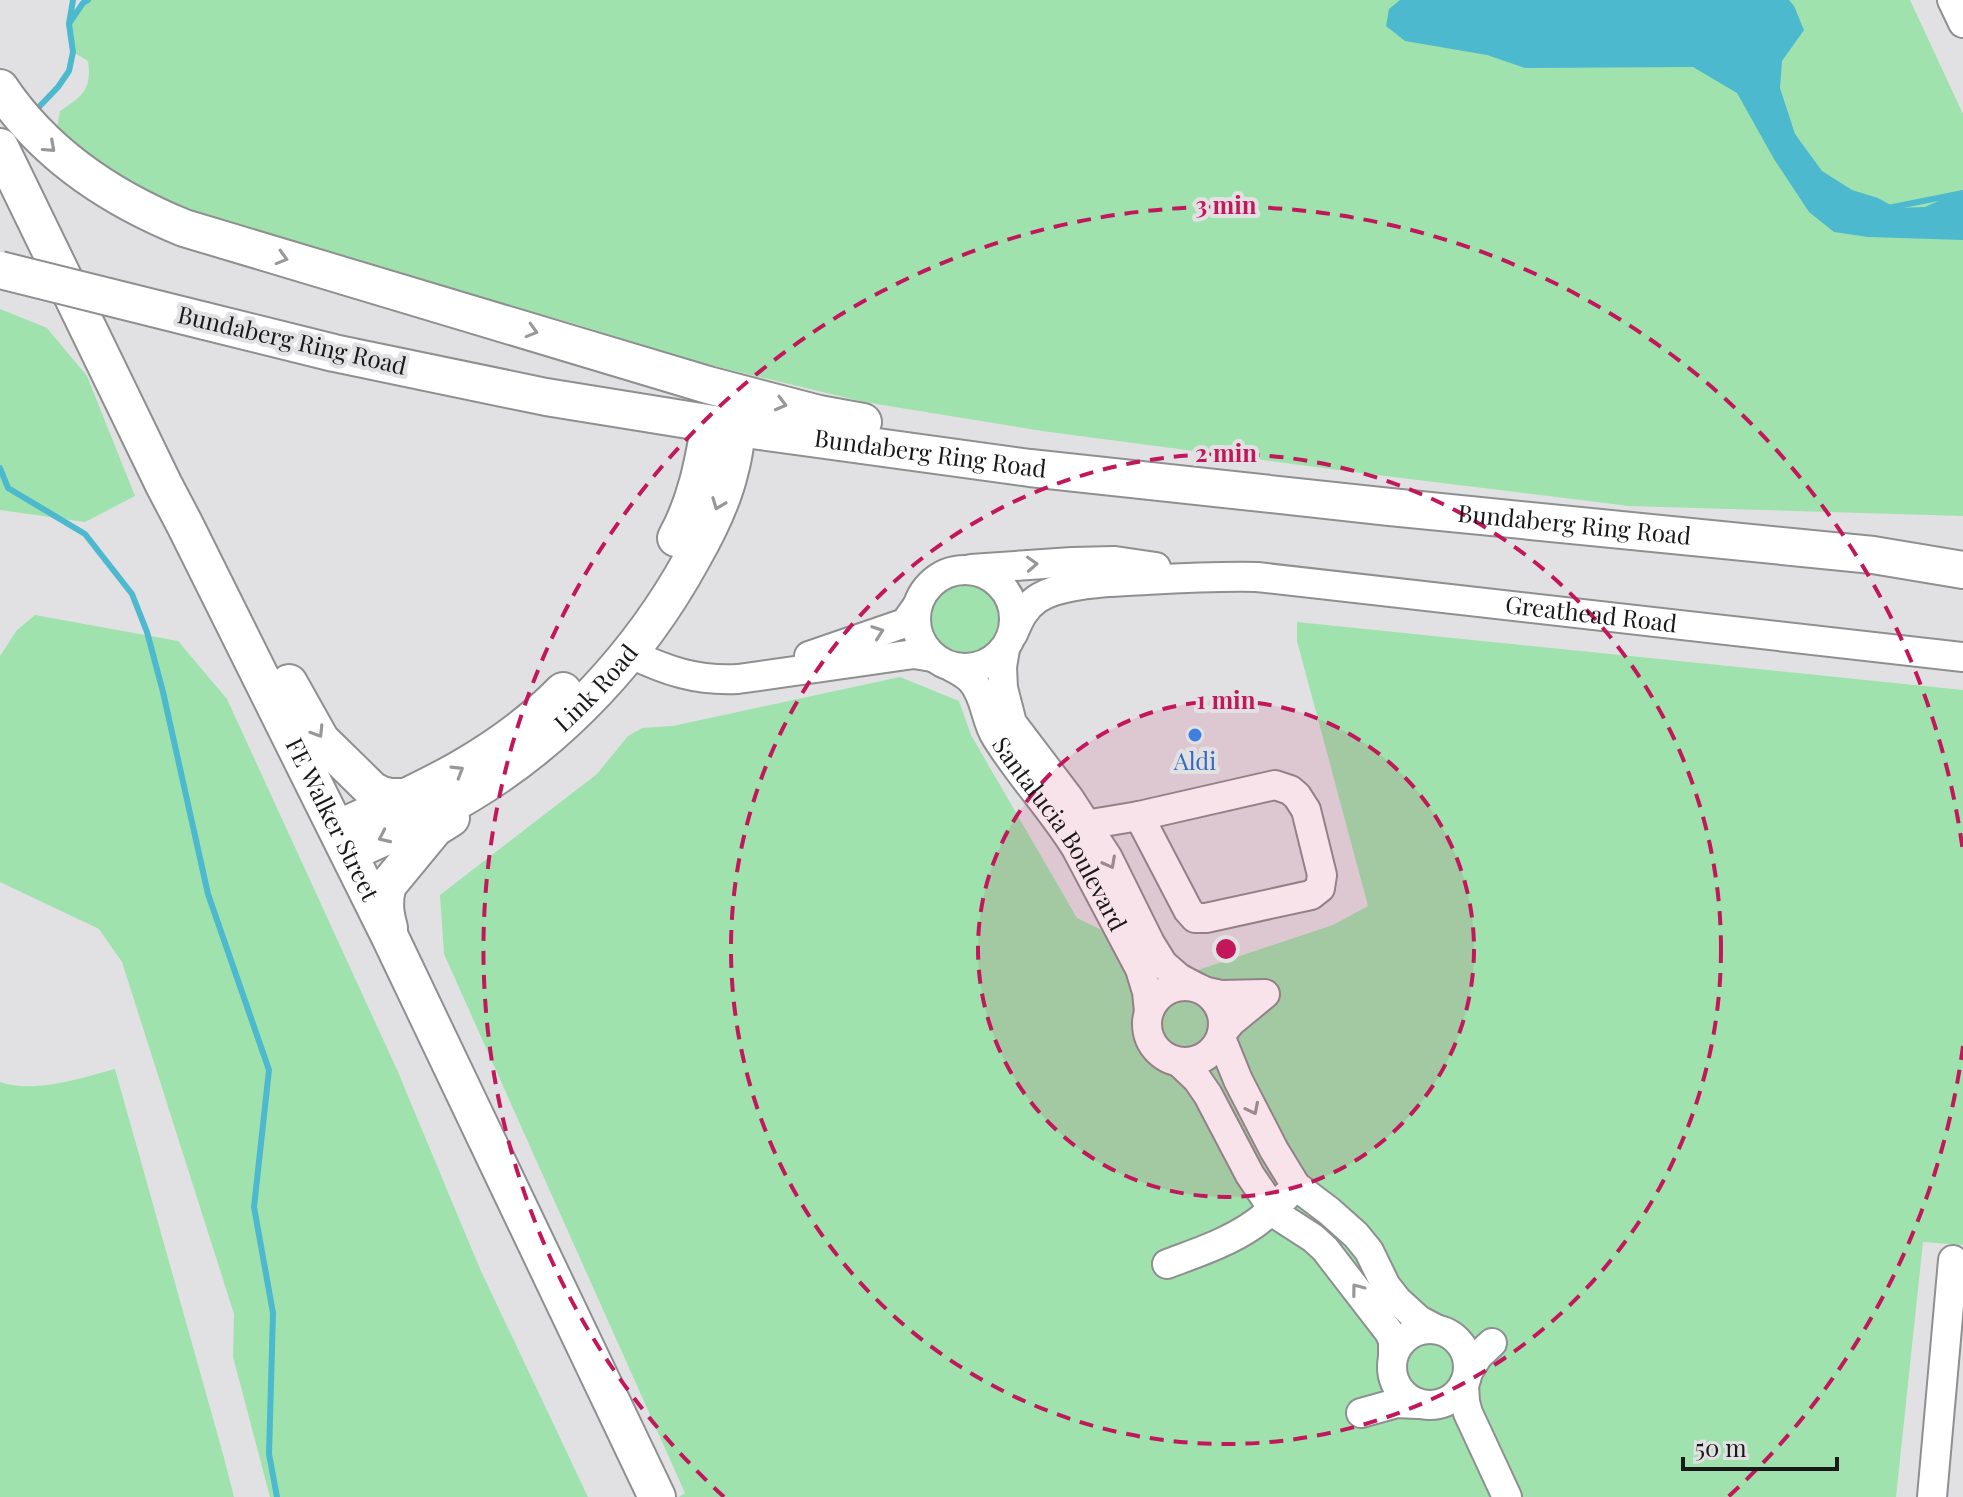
<svg xmlns="http://www.w3.org/2000/svg" width="1963" height="1497" font-family="'Playfair Display',serif">
  <style>
    .green { fill: #9fe2ae }
    .water { fill: #4cb9ce }
    .lines { fill: none; stroke-linecap: round; stroke-linejoin: round }
    .stream { stroke: #4cb9ce; stroke-width: 6 }
    .minor-casing { stroke: #8e8f90; stroke-width: 32 }
    .major-casing { stroke: #8e8f90; stroke-width: 40 }
    .minor { stroke: #fff; stroke-width: 28 }
    .major { stroke: #fff; stroke-width: 36 }
    .major-bridge-casing { stroke: #8e8f90; stroke-width: 40; stroke-linecap: butt }
    .major-bridge { stroke: #fff; stroke-width: 36 }
    .oneway { stroke: #989898 }
    .ring { fill: none; stroke: #c2185b; stroke-width: 4; stroke-dasharray: 14 10 }
    .shop-dot { fill: #3f7fe0; stroke: #e1e1e3; stroke-width: 3 }
    .labels { text-anchor: middle; stroke-width: 8; stroke-linejoin: round; paint-order: stroke }
    .street-label { font-size: 24px; fill: #191919; stroke: #e1e1e3 }
    .shop-label { font-size: 24px; fill: #366cbe; stroke: #e1e1e3 }
    .centre { fill: #c2185b; stroke: #e1e1e3; stroke-width: 4 }
    .ring-label { font-size: 24px; text-anchor: middle; font-weight: bold; fill: #c2185b; stroke: #e1e1e3; stroke-width: 8; stroke-linejoin: round; paint-order: stroke }
  </style>
  <rect width="100%" height="100%" fill="#e1e1e3"/>
  <g class="green">
    <path d="M88,0h1822l53,114v402l-334,-10 -260,-32 -327,-43 -178,-29 -163,-39 -132,-41 -275,-73 -136,-48 -76,-49 -25,-24 3,-17c23,-15 32,-22 28,-50l-15,-9 -4,-28 14,-21z"/>
    <polygon points="0,309 47,328 87,376 135,496 85,522 0,510"/>
    <circle cx="965" cy="618" r="34"/>
    <polygon points="35,615 178,641 227,699 398,1072 480,1269 588,1497 270,1497 233,1357 234,1314 122,962 99,929 0,882 0,656 17,630"/>
    <polygon points="1297,622 1963,690 1963,1245 1923,1242 1896,1497 679,1497 685,1493 444,954 440,895 597,774 628,736 642,728 673,726 900,677 959,701 971,735 1077,918 1147,952 1198,970 1333,925 1368,906 1297,641"/>
    <path d="M115,1069l108,385 11,43h-234v-415c34,12 81,-4 115,-13z"/>
  </g>
  <polygon class="water" points="1400,0 1789,0 1794,6 1804,30 1782,61 1780,88 1795,134 1822,171 1852,190 1878,198 1896,208 1925,207 1963,190 1963,240 1868,237 1834,232 1809,212 1774,159 1737,93 1693,67 1525,68 1487,55 1405,41 1386,26 1389,9"/>
  <g class="lines">
    <g class="stream">
      <polyline points="70,22 83,3 88,0"/>
      <polyline points="37,109 58,87 69,71 73,52 69,24 73,0"/>
      <polyline points="1888,208 1963,193"/>
      <polyline points="0,468 8,488 85,534 132,594 147,632 163,692 208,894 269,1070 254,1207 273,1313 269,1454 277,1497"/>
    </g>
    <defs>
      <g id="minor">
        <polyline points="1952,0 1963,23"/>
        <polyline points="971,569 1072,562 1115,561 1156,567"/>
        <circle cx="965" cy="619" r="49"/>
        <path id="s1" d="M1013,634c6,-14 11,-26 24,-35 25,-17 79,-17 109,-19 37,-2 74,-4 111,-3l706,80"/>
        <polyline points="1005,649 1002,667 1003,688 1012,723 1069,798 1108,858 1150,943 1163,964 1179,978 1196,987"/>
        <path d="M629,653c38,18 67,28 109,26l176,-25 18,3"/>
        <polyline points="809,656 905,623 917,606"/>
        <path id="s2" d="M952,667c7,4 15,8 20,14 14,16 13,39 24,56 24,39 56,72 80,111l64,121 7,23 2,19"/>
        <polygon points="1275,785 1290,790 1297,796 1306,810 1322,875 1320,888 1311,895 1206,918 1195,918 1188,910 1139,816"/>
        <polyline points="1073,827 1139,816"/>
        <circle cx="1185" cy="1024" r="38"/>
        <polyline points="1207,992 1221,995 1265,994 1231,1022 1222,1033"/>
        <polyline points="1221,1038 1238,1080 1274,1150 1296,1186 1329,1211 1356,1235 1369,1251 1386,1286 1397,1300 1419,1320 1436,1329"/>
        <polyline points="1179,1062 1197,1079 1208,1095 1250,1175 1273,1209 1282,1218 1313,1238 1325,1249 1389,1332 1393,1340 1393,1356"/>
        <path d="M1167,1264c29,-11 60,-21 86,-39 12,-8 23,-19 33,-29"/>
        <circle cx="1430" cy="1367" r="38"/>
        <polyline points="1468,1372 1478,1356 1492,1343"/>
        <polyline points="1464,1384 1465,1402 1468,1413 1507,1497"/>
        <polyline points="1361,1413 1397,1403 1417,1404"/>
        <polyline points="1932,1497 1953,1260"/>
      </g>
      <g id="major">
        <path d="M0,88c45,67 110,110 184,140l524,157 111,29 44,8"/>
        <path id="s3" d="M0,147l164,338 21,40 205,412 267,560"/>
        <path id="s4" d="M205,321l129,32 212,44 192,31 292,40 360,39 483,48 90,15"/>
        <path d="M676,538c20,-36 27,-74 34,-114"/>
        <path d="M289,683l32,57 51,50c13,8 23,8 38,6"/>
        <path d="M337,829c82,-37 162,-72 226,-138"/>
        <path id="s5" d="M349,853c40,-18 82,-36 120,-59 93,-56 171,-140 223,-235 16,-28 31,-58 38,-89 4,-13 5,-28 8,-42"/>
        <path d="M389,928c-4,-15 -6,-27 -1,-43l47,-57 16,-10"/>
      </g>
    </defs>
    <use href="#minor" class="minor-casing"/>
    <use href="#major" class="major-casing"/>
    <use href="#minor" class="minor"/>
    <use href="#major" class="major"/>
    <defs>
      <polyline id="major-bridge" points="0,270 205,321"/>
    </defs>
    <use href="#major-bridge" class="major-bridge-casing"/>
    <use href="#major-bridge" class="major-bridge"/>
  </g>
  <defs><path id="oneway-chevron" d="M-2-3.5L2.5 0L-2 3.5" fill="none" stroke-width="1.6" stroke-linecap="round" stroke-linejoin="round" transform="scale(2)"/></defs>
  <g class="oneway">
    <use href="#oneway-chevron" transform="translate(50 147) rotate(42)"/>
    <use href="#oneway-chevron" transform="translate(282 258) rotate(16)"/>
    <use href="#oneway-chevron" transform="translate(532 331) rotate(16)"/>
    <use href="#oneway-chevron" transform="translate(781 404) rotate(15)"/>
    <use href="#oneway-chevron" transform="translate(718 504) rotate(111)"/>
    <use href="#oneway-chevron" transform="translate(1032 564) rotate(-3)"/>
    <use href="#oneway-chevron" transform="translate(878 632) rotate(-19)"/>
    <use href="#oneway-chevron" transform="translate(318 732) rotate(58)"/>
    <use href="#oneway-chevron" transform="translate(458 771) rotate(-31)"/>
    <use href="#oneway-chevron" transform="translate(384 837) rotate(155)"/>
    <use href="#oneway-chevron" transform="translate(1110 863) rotate(62)"/>
    <use href="#oneway-chevron" transform="translate(1253 1109) rotate(63)"/>
    <use href="#oneway-chevron" transform="translate(1357 1289) rotate(-127)"/>
  </g>
  <circle cx="1226" cy="949" r="248" fill="#c2185b" fill-opacity=".12"/>
  <g class="ring">
    <circle cx="1226" cy="949" r="248"/>
    <circle cx="1226" cy="949" r="495"/>
    <path d="M1963 1046A743 743 0 0 1 1728 1497M724 1497A743 743 0 1 1 1963 852"/>
  </g>
  <circle class="shop-dot" cx="1195" cy="735" r="8"/>
  <g class="labels">
    <g class="street-label">
      <text transform="translate(292 341) rotate(13)" y="8">Bundaberg Ring Road</text>
      <text dy="8" stroke="none"><textPath href="#s4" startOffset="738">Bundaberg Ring Road</textPath></text>
      <text dy="8" stroke="none"><textPath href="#s4" startOffset="1386">Bundaberg Ring Road</textPath></text>
      <text dy="8" stroke="none"><textPath href="#s1" startOffset="602">Greathead Road</textPath></text>
      <text dy="8" stroke="none"><textPath href="#s5" startOffset="300">Link Road</textPath></text>
      <text dy="8" stroke="none"><textPath href="#s3" startOffset="750">FE Walker Street</textPath></text>
      <text dy="8" stroke="none"><textPath href="#s2" startOffset="202">Santalucia Boulevard</textPath></text>
    </g>
    <g class="shop-label">
      <text x="1195" y="770">Aldi</text>
    </g>
  </g>
  <circle cx="1226" cy="949" r="12" class="centre"/>
  <g class="ring-label">
    <text x="1226" y="214">3 min</text>
    <text x="1226" y="462">2 min</text>
    <text x="1226" y="709">1 min</text>
  </g>
  <path d="M1683 1457v12h154v-12" fill="none" stroke="#191919" stroke-width="4"/>
  <text x="1695" y="1457" font-size="24" fill="#191919" stroke="#e1e1e3" stroke-width="6" paint-order="stroke">50 m</text>
</svg>
